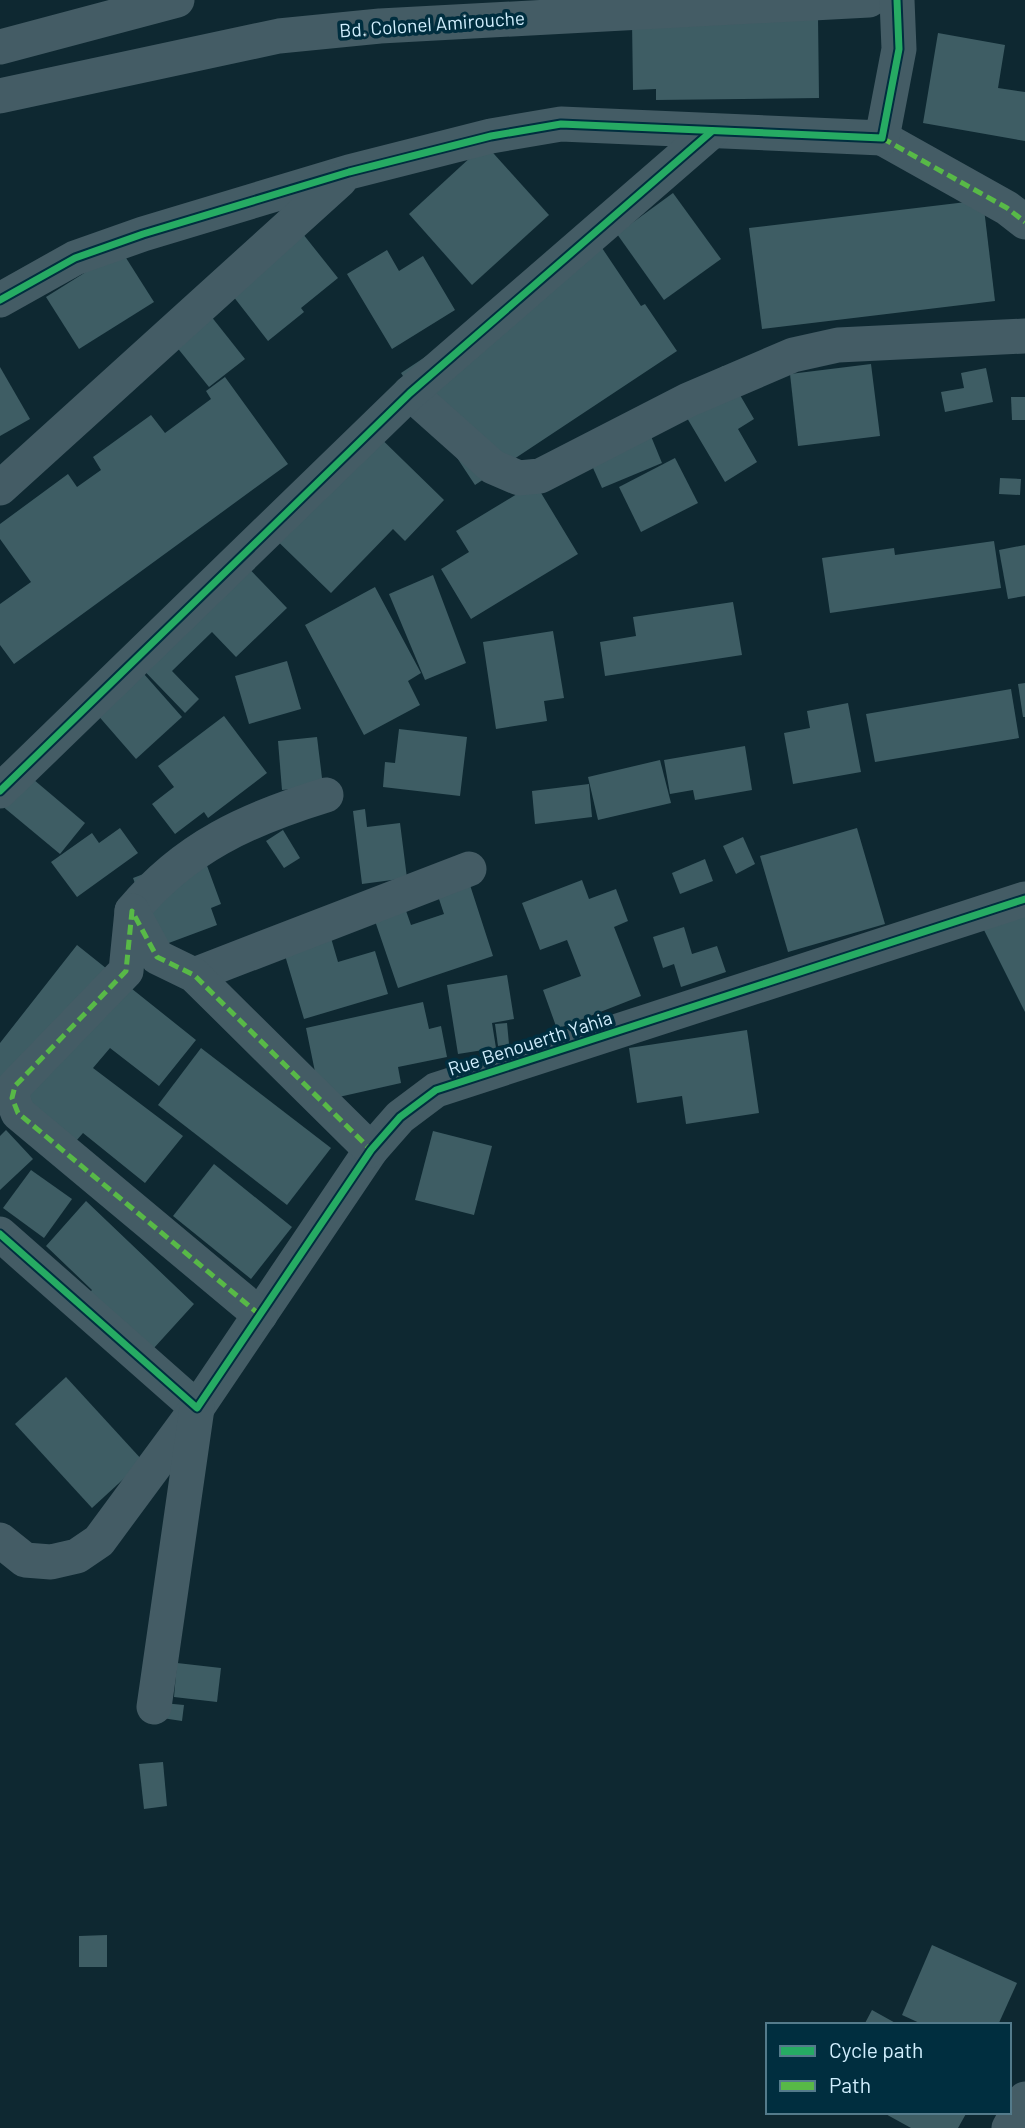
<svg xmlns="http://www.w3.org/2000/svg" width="1025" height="2128" font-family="Barlow,sans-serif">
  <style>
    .building { fill: #3e5d64 }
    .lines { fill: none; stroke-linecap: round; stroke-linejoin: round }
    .minor { stroke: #445c65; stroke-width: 35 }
    .quiet { stroke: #58b947; stroke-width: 5; stroke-dasharray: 10 5; stroke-linecap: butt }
    .cycleway-casing { stroke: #002e3f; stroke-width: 11 }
    .cycleway { stroke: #26ab63; stroke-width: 7 }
    .labels { text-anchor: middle; stroke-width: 7; stroke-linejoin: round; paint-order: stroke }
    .street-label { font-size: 19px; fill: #d1effe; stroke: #002e3f }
  </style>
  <rect width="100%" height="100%" fill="#0e2831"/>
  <g class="building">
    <polygon points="818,17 819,98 656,100 656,89 633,90 632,21"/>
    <polygon points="938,33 1005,45 998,88 1025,92 1025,141 923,123"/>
    <polygon points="485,144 549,215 472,285 409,214"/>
    <polygon points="673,193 721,259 664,300 617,234"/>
    <polygon points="983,200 995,301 762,329 749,228"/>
    <polygon points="299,229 338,278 301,308 304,312 268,341 226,287"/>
    <polygon points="598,242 641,306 645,304 677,351 475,485 401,373"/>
    <polygon points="121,250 154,302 79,349 46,297"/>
    <polygon points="387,250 399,271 423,256 455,310 392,349 347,274"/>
    <polygon points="199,301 245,359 209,387 163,330"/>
    <polygon points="871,364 880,436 798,446 790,374"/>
    <polygon points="723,366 754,419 738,429 757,462 725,482 674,396"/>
    <polygon points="0,367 30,419 0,436"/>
    <polygon points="986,368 993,402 945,412 941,392 964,388 961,373"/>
    <polygon points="225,377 288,464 14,664 0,645 0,604 31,582 0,539 0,524 68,474 77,487 101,470 93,457 151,415 165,433 211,399 206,391"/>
    <polygon points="1011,397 1025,397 1025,420 1012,420"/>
    <polygon points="365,423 444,500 405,541 393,529 331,593 264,528"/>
    <polygon points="646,424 662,463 602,488 585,450"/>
    <polygon points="675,458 698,503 641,532 619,487"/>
    <polygon points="1000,478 1021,479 1020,495 999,494"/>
    <polygon points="535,483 578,554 471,619 441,569 469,552 456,531"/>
    <polygon points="994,541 1001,588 830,613 822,558 894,548 895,555"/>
    <polygon points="1025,545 1025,596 1008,599 999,550"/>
    <polygon points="233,552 287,608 236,657 212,632 172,671 199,699 185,713 128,654"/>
    <polygon points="433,575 466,663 425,680 389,594"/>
    <polygon points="375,587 421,673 408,681 420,705 364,735 305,625"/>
    <polygon points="733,602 742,655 605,676 600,642 636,636 633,617"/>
    <polygon points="553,631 564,698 544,701 547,721 496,729 483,642"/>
    <polygon points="128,656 182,717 136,759 82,697"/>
    <polygon points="287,661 301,709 249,724 235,676"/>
    <polygon points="1025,683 1025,717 1023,717 1018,684"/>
    <polygon points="1011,689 1019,738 875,762 866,714"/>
    <polygon points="848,703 861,772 793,784 784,733 810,728 807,711"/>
    <polygon points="224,716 267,773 208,818 204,812 175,834 152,804 174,787 158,766"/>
    <polygon points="399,729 467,737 460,796 383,787 385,762 395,763"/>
    <polygon points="317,737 323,786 282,790 278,741"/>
    <polygon points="745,746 752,790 695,800 693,790 670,794 664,760"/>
    <polygon points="660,760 671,803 598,820 588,777"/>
    <polygon points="27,774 85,823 60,854 1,805"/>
    <polygon points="589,784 592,817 535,824 532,791"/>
    <polygon points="365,809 367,827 400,823 407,878 362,884 353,811"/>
    <polygon points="120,828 138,853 77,897 51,862 92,833 99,843"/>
    <polygon points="857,828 885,924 788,952 760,856"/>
    <polygon points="283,830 300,858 284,868 266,841"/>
    <polygon points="743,837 755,864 736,874 723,846"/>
    <polygon points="202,852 221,904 211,908 217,925 158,947 133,878"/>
    <polygon points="705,859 713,881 680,894 672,873"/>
    <polygon points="582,880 589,899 616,889 628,921 614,927 641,996 557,1029 543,990 581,976 567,940 540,950 522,903"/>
    <polygon points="470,885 493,956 398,988 374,918 405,908 411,925 444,914 438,896"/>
    <polygon points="1025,902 1025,1012 981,924"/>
    <polygon points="684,927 692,954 717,946 726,972 681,987 674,964 663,968 653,937"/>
    <polygon points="331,938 338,962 375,951 388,994 304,1019 284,952"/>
    <polygon points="77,945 196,1040 159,1086 110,1048 93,1068 183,1136 145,1183 83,1133 76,1141 0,1081 0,1043"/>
    <polygon points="507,975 514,1019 492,1023 496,1048 458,1054 447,985"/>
    <polygon points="423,1002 429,1029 441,1026 447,1057 398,1067 401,1083 321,1101 306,1028"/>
    <polygon points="507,1023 509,1044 498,1046 495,1024"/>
    <polygon points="747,1030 759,1113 686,1124 682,1096 637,1103 629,1048"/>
    <polygon points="201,1048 331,1148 287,1205 158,1105"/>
    <polygon points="6,1130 33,1159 0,1190 0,1136"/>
    <polygon points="433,1131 492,1146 474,1215 415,1200"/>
    <polygon points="214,1164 292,1227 251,1279 173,1216"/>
    <polygon points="31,1170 72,1199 44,1238 3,1208"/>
    <polygon points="86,1201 194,1304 143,1360 81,1303 92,1290 46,1246"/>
    <polygon points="66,1377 143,1461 92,1508 15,1424"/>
    <polygon points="177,1663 221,1668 217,1702 174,1697"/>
    <polygon points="163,1703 184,1705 182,1721 162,1718"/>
    <polygon points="163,1762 167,1806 144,1809 139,1764"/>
    <polygon points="107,1935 107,1967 79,1967 79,1936"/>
    <polygon points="932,1945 1017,1983 998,2025 924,2025 902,2015"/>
    <polygon points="872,2010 899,2025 864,2025"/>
    <polygon points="882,2112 967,2112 958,2128 911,2128"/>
  </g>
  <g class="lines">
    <g class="minor">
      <polyline points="0,47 177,0"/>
      <polyline points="0,96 279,36 380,26 869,0"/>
      <polyline points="882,138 1007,208 1025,222"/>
      <polyline points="0,300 75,258 143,234 349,172 491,136 561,124 882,138 899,49 897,0"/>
      <polyline points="410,393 493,467 519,478 540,476 688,400 793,355 838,345 1025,336"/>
      <polyline points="0,488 340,180"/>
      <polyline points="0,791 410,393 712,131"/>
      <path d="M132,911c53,-64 116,-92 194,-116"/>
      <polyline points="194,975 469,869"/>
      <polyline points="0,1234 197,1408 371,1150 400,1117 436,1090 1025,899"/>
      <polyline points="260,1315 18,1113 12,1098 15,1086 126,971 132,911 157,957 194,975 371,1150"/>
      <polyline points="0,1540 25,1560 51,1562 77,1556 99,1541 195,1411"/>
      <polyline points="154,1707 197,1408"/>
      <polyline points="1009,2128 1025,2099"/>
    </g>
    <g class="quiet">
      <polyline points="882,138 1007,208 1025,222"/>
      <polyline points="260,1315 18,1113 12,1098 15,1086 126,971 132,911 157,957 194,975 371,1150"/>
    </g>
    <defs>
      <g id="cycleway">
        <polyline points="0,300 75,258 143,234 349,172 491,136 561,124 882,138 899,49 897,0"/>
        <polyline points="0,791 410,393 712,131"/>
        <polyline points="0,1234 197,1408 371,1150 400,1117 436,1090 1025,899"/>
      </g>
    </defs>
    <use href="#cycleway" class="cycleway-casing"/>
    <use href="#cycleway" class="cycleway"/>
  </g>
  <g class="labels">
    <g class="street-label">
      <text transform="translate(432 24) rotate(-4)" y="7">Bd. Colonel Amirouche</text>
      <text transform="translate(530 1043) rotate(-18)" y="7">Rue Benouerth Yahia</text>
    </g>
  </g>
  <rect x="766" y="2023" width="245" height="91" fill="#002e3f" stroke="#547b8b" stroke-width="2"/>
  <rect x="780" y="2046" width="35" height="10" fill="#26ab63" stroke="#547b8b" stroke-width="2"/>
  <text x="829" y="2058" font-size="21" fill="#d1effe">Cycle path</text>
  <rect x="780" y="2081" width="35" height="10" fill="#58b947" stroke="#547b8b" stroke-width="2"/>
  <text x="829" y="2093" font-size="21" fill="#d1effe">Path</text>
</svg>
